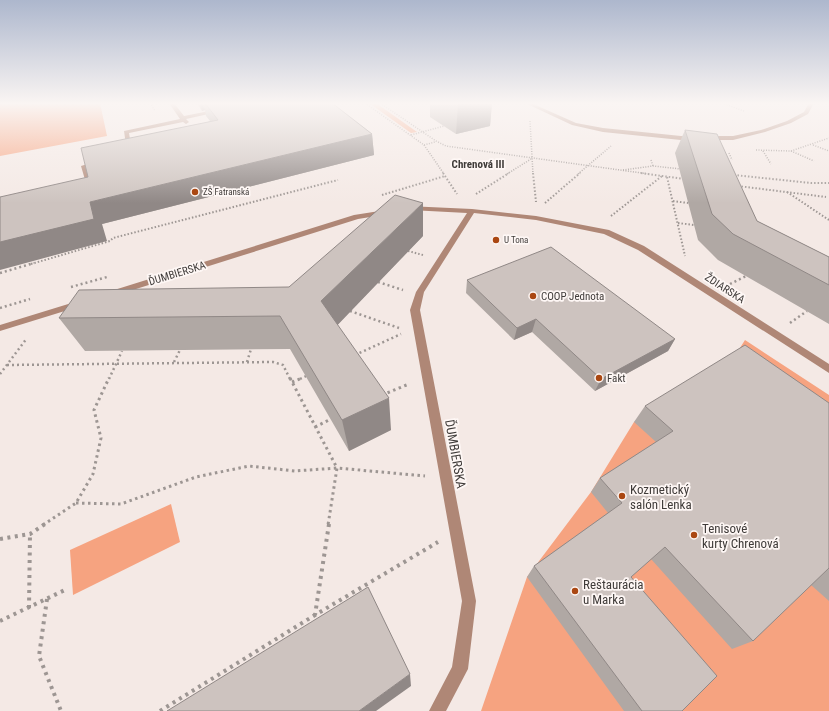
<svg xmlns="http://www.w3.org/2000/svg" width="829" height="711" font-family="'Roboto Condensed',sans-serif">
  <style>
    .green { fill: #f6a380 }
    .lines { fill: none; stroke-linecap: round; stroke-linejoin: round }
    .path-far4 { stroke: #9d9693; stroke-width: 1.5; stroke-dasharray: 1 1.5; stroke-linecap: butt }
    .path-far3 { stroke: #9d9693; stroke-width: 2; stroke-dasharray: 1.5 2; stroke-linecap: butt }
    .path-far2 { stroke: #9d9693; stroke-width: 2.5; stroke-dasharray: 2 3; stroke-linecap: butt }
    .path-far1 { stroke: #9d9693; stroke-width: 3; stroke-dasharray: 2.5 3.5; stroke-linecap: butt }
    .path { stroke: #9d9693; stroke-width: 4; stroke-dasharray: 3 4.5; stroke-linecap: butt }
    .minor { fill: #af8776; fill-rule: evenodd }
    .wall { fill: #b0a8a4 }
    .shaded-wall { fill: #908886 }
    .building { fill: #cdc3bf; stroke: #908886 }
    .poi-dot { fill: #aa4712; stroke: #fef7f5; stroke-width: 1.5 }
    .labels { text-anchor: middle; stroke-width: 3.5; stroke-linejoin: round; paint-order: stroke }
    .far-poi-label { font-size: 9px; fill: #3f3b39; stroke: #fef7f5; text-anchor: start }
    .far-quarter-label { font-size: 11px; font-weight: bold; fill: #3f3b39; stroke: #fef7f5 }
    .street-label { font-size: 11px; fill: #3f3b39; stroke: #fef7f5 }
    .poi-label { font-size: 11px; fill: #3f3b39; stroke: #fef7f5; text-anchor: start }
    .near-street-label { font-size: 13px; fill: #3f3b39; stroke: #fef7f5 }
    .near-poi-label { font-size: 13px; fill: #3f3b39; stroke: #fef7f5; text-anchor: start }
  </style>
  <rect width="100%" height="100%" fill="#f4e9e5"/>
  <g class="green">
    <polygon points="0,103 100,103 107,136 0,156"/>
    <polygon points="369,103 376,103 417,132 411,133"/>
    <polygon points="745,340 829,395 829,711 481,711 527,577 591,492 634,422 731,362"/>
    <polygon points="171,504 180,542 73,595 70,550"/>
  </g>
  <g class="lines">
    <g class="path-far4">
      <polyline points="150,103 155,111"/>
      <polyline points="365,103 424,145 435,142"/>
      <polyline points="380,103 436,141 446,146 649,174"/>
      <polyline points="722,103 744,111"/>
      <polyline points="530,121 533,174"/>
      <polyline points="411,135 444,126"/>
      <polyline points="424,145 444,174"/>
      <polyline points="813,145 829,151"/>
      <polyline points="756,150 791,151 829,138"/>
      <polyline points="763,151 771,164"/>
      <polyline points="791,151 814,161"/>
      <polyline points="729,153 732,160"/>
      <polyline points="651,160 653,166"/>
      <polyline points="623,170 653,166 681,169"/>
      <polyline points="507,174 531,159"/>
      <polyline points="578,174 611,146"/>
    </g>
    <g class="path-far3">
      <polyline points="443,173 457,194"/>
      <polyline points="533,173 536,202"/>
      <polyline points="641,173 684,179"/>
      <polyline points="734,175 811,183 829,183"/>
      <polyline points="667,177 685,256"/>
      <polyline points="738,186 826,197"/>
      <polyline points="787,192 829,220"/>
      <polyline points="476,194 509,173"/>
      <polyline points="382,195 445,176"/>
      <polyline points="673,201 688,203"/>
      <polyline points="545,203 580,173"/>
      <polyline points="611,216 662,176"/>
      <polyline points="678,223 694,225"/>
      <polyline points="408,251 423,255"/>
      <polyline points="31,264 110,241 113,238 338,180"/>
    </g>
    <g class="path-far2">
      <polyline points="0,273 34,263"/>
      <polyline points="378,282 403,290"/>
      <polyline points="730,284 746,276"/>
      <polyline points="71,287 107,277"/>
      <polyline points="0,308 30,299"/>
      <polyline points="350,311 399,328"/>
      <polyline points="790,323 807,311"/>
      <polyline points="355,355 401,334"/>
      <polyline points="174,362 180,350"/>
      <polyline points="247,362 251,349"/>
      <polyline points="7,365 273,362 283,365 290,379"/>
      <polyline points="0,374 27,338"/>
      <polyline points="109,379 122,351"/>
      <polyline points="300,379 306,376"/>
    </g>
    <g class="path-far1">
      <polyline points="290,378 337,468 328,525"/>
      <polyline points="292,382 302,378"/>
      <polyline points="382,395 409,384"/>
      <polyline points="315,427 331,419"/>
      <polyline points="76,503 121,504 196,477 249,466 295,471 337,468 425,476"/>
      <polyline points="43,525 76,503 93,474 101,438 94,410 109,378"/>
    </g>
    <g class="path">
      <polyline points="329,524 315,615 438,542"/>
      <polyline points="0,539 30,534 45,524"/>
      <polyline points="47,599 39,656 61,711"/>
      <polyline points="29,608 30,534"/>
      <polyline points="0,621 67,589"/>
      <polyline points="160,711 315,615"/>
    </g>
    <g class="minor">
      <polygon points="169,103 174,103 184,116 219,109 222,111 186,119 189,122 186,124 183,122 129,133 132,151 127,152 124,131 180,119"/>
      <polygon points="525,103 531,103 576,123 603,128 681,136 733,136 761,130 787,121 804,112 809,103 814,103 808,114 791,123 765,132 733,140 681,140 603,132 572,125"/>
      <polygon points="97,161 99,162 99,164 87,167 93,189 88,190 81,166"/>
      <polygon points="407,206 472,209 536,216 609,230 644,246 829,364 829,373 638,250 604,234 536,220 474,213 424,292 420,310 476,601 468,669 446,711 429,711 452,667 462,601 410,310 416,292 467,213 410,210 406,208"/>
      <polygon points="386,210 390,212 389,214 358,219 117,295 111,295 110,293 111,291 354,215"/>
      <polygon points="78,301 82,304 81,306 0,331 0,325"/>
    </g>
  </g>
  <g class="wall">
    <polygon points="197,103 332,103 372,134 374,155 102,224 107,241 88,177 210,121 206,116 205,110 202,111"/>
    <polygon points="430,103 492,103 490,126 456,134 430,117"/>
    <polygon points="685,130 757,221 829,257 829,324 718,260 698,240 675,153"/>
    <polygon points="423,236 337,325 391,430 349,451 290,349 85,351 59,318 289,287"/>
    <polygon points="467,280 675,339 668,351 595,391 532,332 514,340 466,293"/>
    <polygon points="829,403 829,601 811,585 753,641 732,649 651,559 631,577 682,711 624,711 527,577 534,566 608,513 591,492 600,478 656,442 634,422 645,406"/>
  </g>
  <g class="shaded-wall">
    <polygon points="200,103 202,103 205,110 202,111"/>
    <polygon points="458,103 492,103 490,126 456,134"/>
    <polygon points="372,134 374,155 102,224 107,241 0,270 0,242 90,202"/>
    <polygon points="423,203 423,236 328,335 321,301"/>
    <polygon points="536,319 532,332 514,340 517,328"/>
    <polygon points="675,339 668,351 595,391 601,379"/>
    <polygon points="389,398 391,430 349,451 342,420"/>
    <polygon points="410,674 411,686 376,711 359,711"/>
  </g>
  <g class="building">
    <polygon points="205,103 332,103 372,134 90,202 94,219 0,242 0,197 88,177 81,148 218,120"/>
    <polygon points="685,130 717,134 757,221 829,257 829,285 733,234 712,214"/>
    <polygon points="395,195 423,203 321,301 389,398 342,420 280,316 59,318 79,290 289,287"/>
    <polygon points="551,247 675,339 601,379 536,319 517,328 467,280"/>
    <polygon points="745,345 829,403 829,568 753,641 665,547 631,577 717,676 682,711 642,711 534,566 622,503 600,478 673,431 645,406"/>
    <polygon points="368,587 410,674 359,711 167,711"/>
  </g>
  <linearGradient id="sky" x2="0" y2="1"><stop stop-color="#adb7cd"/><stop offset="0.51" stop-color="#faf5f3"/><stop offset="1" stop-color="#faf5f3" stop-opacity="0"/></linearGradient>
  <rect width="829" height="203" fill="url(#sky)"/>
  <g class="poi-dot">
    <circle cx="195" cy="192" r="4"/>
    <circle cx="496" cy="240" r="4"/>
    <circle cx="533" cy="296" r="4"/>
    <circle cx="599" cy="378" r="4"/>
    <circle cx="622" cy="496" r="4"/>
    <circle cx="694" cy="535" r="4"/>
    <circle cx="575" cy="591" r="4"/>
  </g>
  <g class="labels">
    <g class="far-poi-label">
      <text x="203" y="195">ZŠ Fatranská</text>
      <text x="504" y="243">U Tona</text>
    </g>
    <g class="far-quarter-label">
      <text x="478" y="168">Chrenová III</text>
    </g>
    <g class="street-label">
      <text transform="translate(177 273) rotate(-17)" y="4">ĎUMBIERSKA</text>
      <text transform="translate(725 288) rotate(33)" y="4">ŽDIARSKA</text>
    </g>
    <g class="poi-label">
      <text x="541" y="300">COOP Jednota</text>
      <text x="607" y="382">Fakt</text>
    </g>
    <g class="near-street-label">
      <text transform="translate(456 454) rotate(80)" y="5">ĎUMBIERSKA</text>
    </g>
    <g class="near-poi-label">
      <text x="630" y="494">Kozmetický<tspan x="630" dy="15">salón Lenka</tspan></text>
      <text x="702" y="533">Tenisové<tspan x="702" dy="15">kurty Chrenová</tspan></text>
      <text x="583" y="589">Reštaurácia<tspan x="583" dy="15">u Marka</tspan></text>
    </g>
  </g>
</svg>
